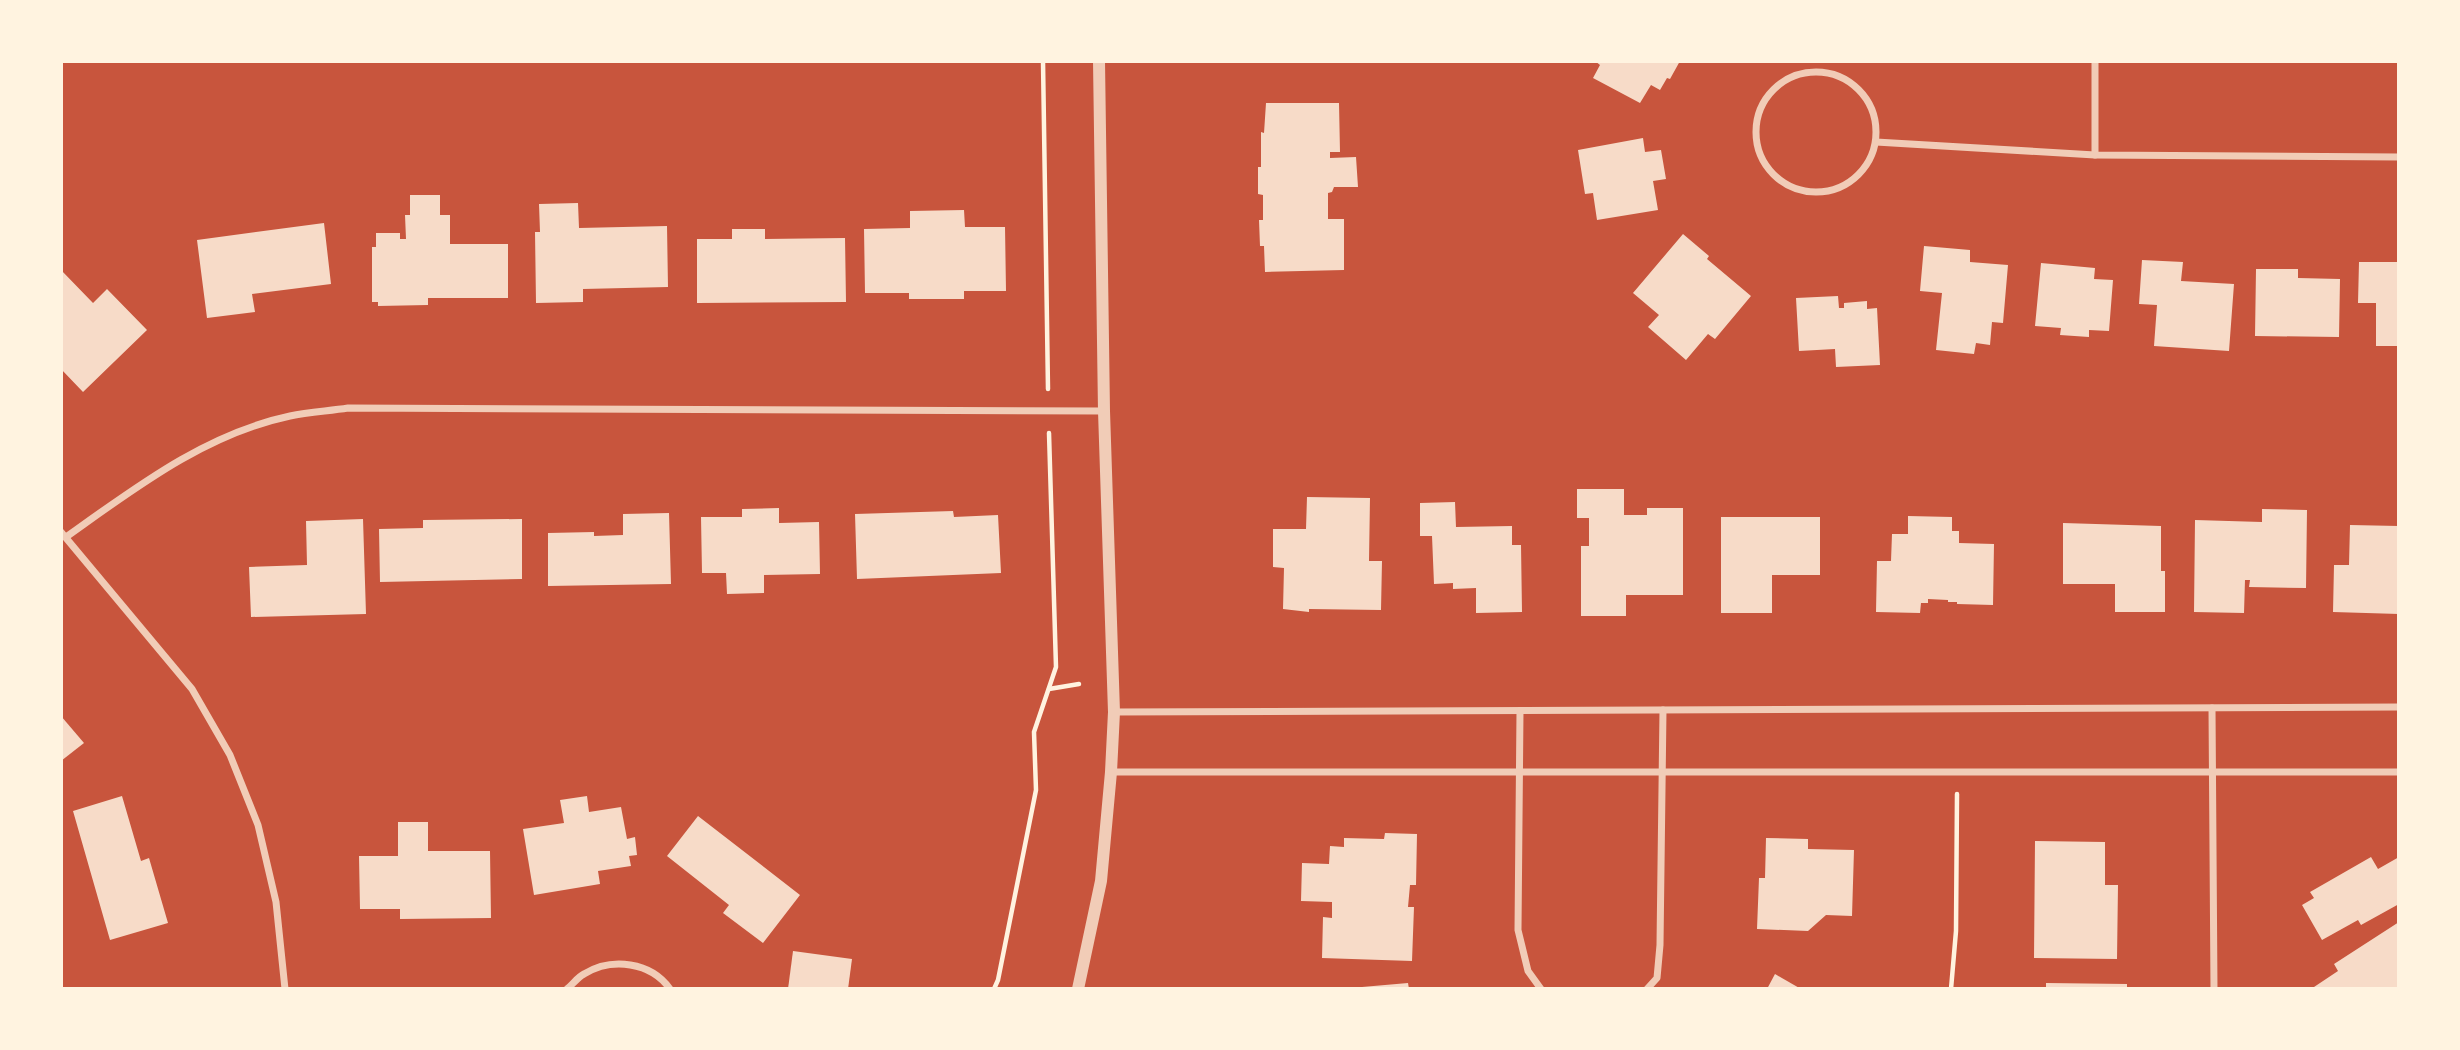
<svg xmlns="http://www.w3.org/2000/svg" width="2460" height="1050" font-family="Rubik,sans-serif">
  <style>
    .building { fill: #f7dbc8 }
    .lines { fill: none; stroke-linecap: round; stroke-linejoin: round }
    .path { stroke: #fff3e0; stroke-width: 4.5 }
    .minor { stroke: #f1ccb7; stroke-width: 7 }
    .tertiary { stroke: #f1ccb7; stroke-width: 12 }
  </style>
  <rect width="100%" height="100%" fill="#c8553d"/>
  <g class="building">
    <polygon points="1595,61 1680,61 1670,79 1667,78 1660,90 1651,85 1640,103 1593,78 1600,65"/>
    <polygon points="1266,103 1339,103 1340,152 1330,152 1330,158 1356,157 1358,187 1334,187 1332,192 1328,193 1328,219 1344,219 1344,270 1265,272 1264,246 1260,246 1259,220 1263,220 1263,195 1258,194 1258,167 1261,167 1261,132 1264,133"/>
    <polygon points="1643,138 1645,152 1661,150 1666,179 1653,181 1658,210 1597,220 1593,193 1585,194 1578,150"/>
    <polygon points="410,195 440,195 440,215 450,215 450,244 508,244 508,298 428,298 428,305 378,306 378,302 372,302 372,247 376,247 376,233 400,233 400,239 406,239 405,215 410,215"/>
    <polygon points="578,203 579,228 667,226 668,287 583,289 583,302 536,303 535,232 540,232 539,204"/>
    <polygon points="964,210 965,227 1005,227 1006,291 964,291 964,299 909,299 909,293 865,293 864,229 910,228 910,211"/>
    <polygon points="324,223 331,284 252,294 255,312 207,318 197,240"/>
    <polygon points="732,229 765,229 765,239 845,238 846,302 697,303 697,239 732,239"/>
    <polygon points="1683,234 1709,256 1707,259 1751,296 1715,339 1708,334 1686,360 1648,327 1659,315 1633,293"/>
    <polygon points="1924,246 1970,250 1970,262 2008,265 2003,323 1992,322 1990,345 1976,343 1974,354 1936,350 1942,293 1920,291"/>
    <polygon points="2142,260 2183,262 2181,281 2234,284 2229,351 2154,346 2157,305 2139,304"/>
    <polygon points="2359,262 2399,262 2399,346 2376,346 2376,303 2358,303"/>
    <polygon points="2041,263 2095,268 2094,279 2113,280 2109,331 2089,330 2089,337 2060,335 2061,328 2035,326"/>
    <polygon points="2256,269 2298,269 2298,278 2340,279 2339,337 2255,336"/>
    <polygon points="61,270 93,303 107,289 147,330 83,392 61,369"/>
    <polygon points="1838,296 1839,308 1844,308 1844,303 1867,301 1867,309 1877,308 1880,365 1836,367 1835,349 1799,351 1796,298"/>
    <polygon points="1577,489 1624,489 1624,515 1647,515 1647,508 1683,508 1683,595 1626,595 1626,616 1581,616 1581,546 1589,546 1589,518 1577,518"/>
    <polygon points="1307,497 1370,498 1369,561 1382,561 1381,610 1309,609 1309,612 1283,609 1284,568 1273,567 1273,529 1306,529"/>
    <polygon points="1455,502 1456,527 1512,526 1512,545 1521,545 1522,612 1476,613 1476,588 1453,589 1453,583 1434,584 1432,536 1420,536 1420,503"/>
    <polygon points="779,508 779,523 819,522 820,574 764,575 764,593 727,594 726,573 702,573 701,517 742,517 742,509"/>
    <polygon points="2262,509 2307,510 2306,588 2249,587 2250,580 2245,580 2244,613 2194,612 2195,520 2262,522"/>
    <polygon points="953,511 954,517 998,515 1001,573 857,579 855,514"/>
    <polygon points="669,513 671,584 548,586 548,533 594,532 594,536 623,535 623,514"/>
    <polygon points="1908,516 1952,517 1952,531 1959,531 1959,543 1994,544 1993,605 1957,604 1957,602 1948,602 1948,600 1928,599 1928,603 1921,603 1920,613 1876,612 1877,561 1891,561 1892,534 1908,534"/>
    <polygon points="1721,517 1820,517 1820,575 1772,575 1772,613 1721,613"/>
    <polygon points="363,519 366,614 251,617 249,567 307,565 306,521"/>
    <polygon points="522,519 522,579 380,582 379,529 423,528 423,520"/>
    <polygon points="2063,523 2161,526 2161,571 2165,571 2165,612 2115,612 2115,584 2063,584"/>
    <polygon points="2350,525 2399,526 2399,614 2333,612 2334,565 2349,565"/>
    <polygon points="61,716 84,743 61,761"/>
    <polygon points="122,796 141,861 149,858 168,923 110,940 73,811"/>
    <polygon points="587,796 589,812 621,807 627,839 635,837 637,855 629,856 631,866 598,871 600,884 534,895 523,829 564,823 560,800"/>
    <polygon points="698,816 800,895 763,943 723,913 729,905 667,856"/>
    <polygon points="398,822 428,822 428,851 490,851 491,918 400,919 400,909 360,909 359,856 398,856"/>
    <polygon points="1385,833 1417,834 1416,885 1410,885 1408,907 1414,907 1412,961 1322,958 1323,917 1332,918 1332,902 1301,901 1302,863 1329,864 1330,846 1344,847 1344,838 1384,839"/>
    <polygon points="1766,838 1808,839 1808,849 1854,850 1852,916 1826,915 1808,931 1757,929 1759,878 1765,878"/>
    <polygon points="2035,841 2105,842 2105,885 2118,885 2117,959 2034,958"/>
    <polygon points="2371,857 2378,869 2399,857 2399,904 2361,925 2358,920 2322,940 2302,905 2314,898 2310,892"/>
    <polygon points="2399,922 2399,986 2395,989 2311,989 2338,971 2334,964"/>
    <polygon points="793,951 852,959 848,989 788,989"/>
    <polygon points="1775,974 1801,989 1767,989"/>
    <polygon points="1408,983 1409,989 1362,989 1362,987"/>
    <polygon points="2046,983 2127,984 2127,989 2046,989"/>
  </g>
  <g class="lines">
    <g class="path">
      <polyline points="1043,61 1048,389"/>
      <polyline points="1049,689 1079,684"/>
      <polyline points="994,989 998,980 1036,790 1034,732 1056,667 1049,433"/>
      <polyline points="1951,989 1956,931 1957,794"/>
    </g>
    <g class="minor">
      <polyline points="2095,61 2095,155"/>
      <circle cx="1816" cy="132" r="60"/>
      <polyline points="1876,142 2095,155 2399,157"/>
      <polyline points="61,532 192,689 230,755 258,825 276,902 285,989"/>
      <path d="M66,537c69,-49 139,-103 224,-121 19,-4 39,-5 58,-8l756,3"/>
      <polyline points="2212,708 2214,989"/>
      <polyline points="1520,711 1518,930 1528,971 1541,989"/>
      <polyline points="1114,712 2399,707"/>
      <polyline points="1111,772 2399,772"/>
      <path d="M567,989c6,-5 11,-12 17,-15 28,-17 67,-12 86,15"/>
      <polyline points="1647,989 1657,978 1660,945 1663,710"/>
    </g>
    <polyline class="tertiary" points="1078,989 1101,881 1111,772 1114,712 1104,411 1099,61"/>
  </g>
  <rect width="2460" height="1050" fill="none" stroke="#fff3e0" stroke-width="126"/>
</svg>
